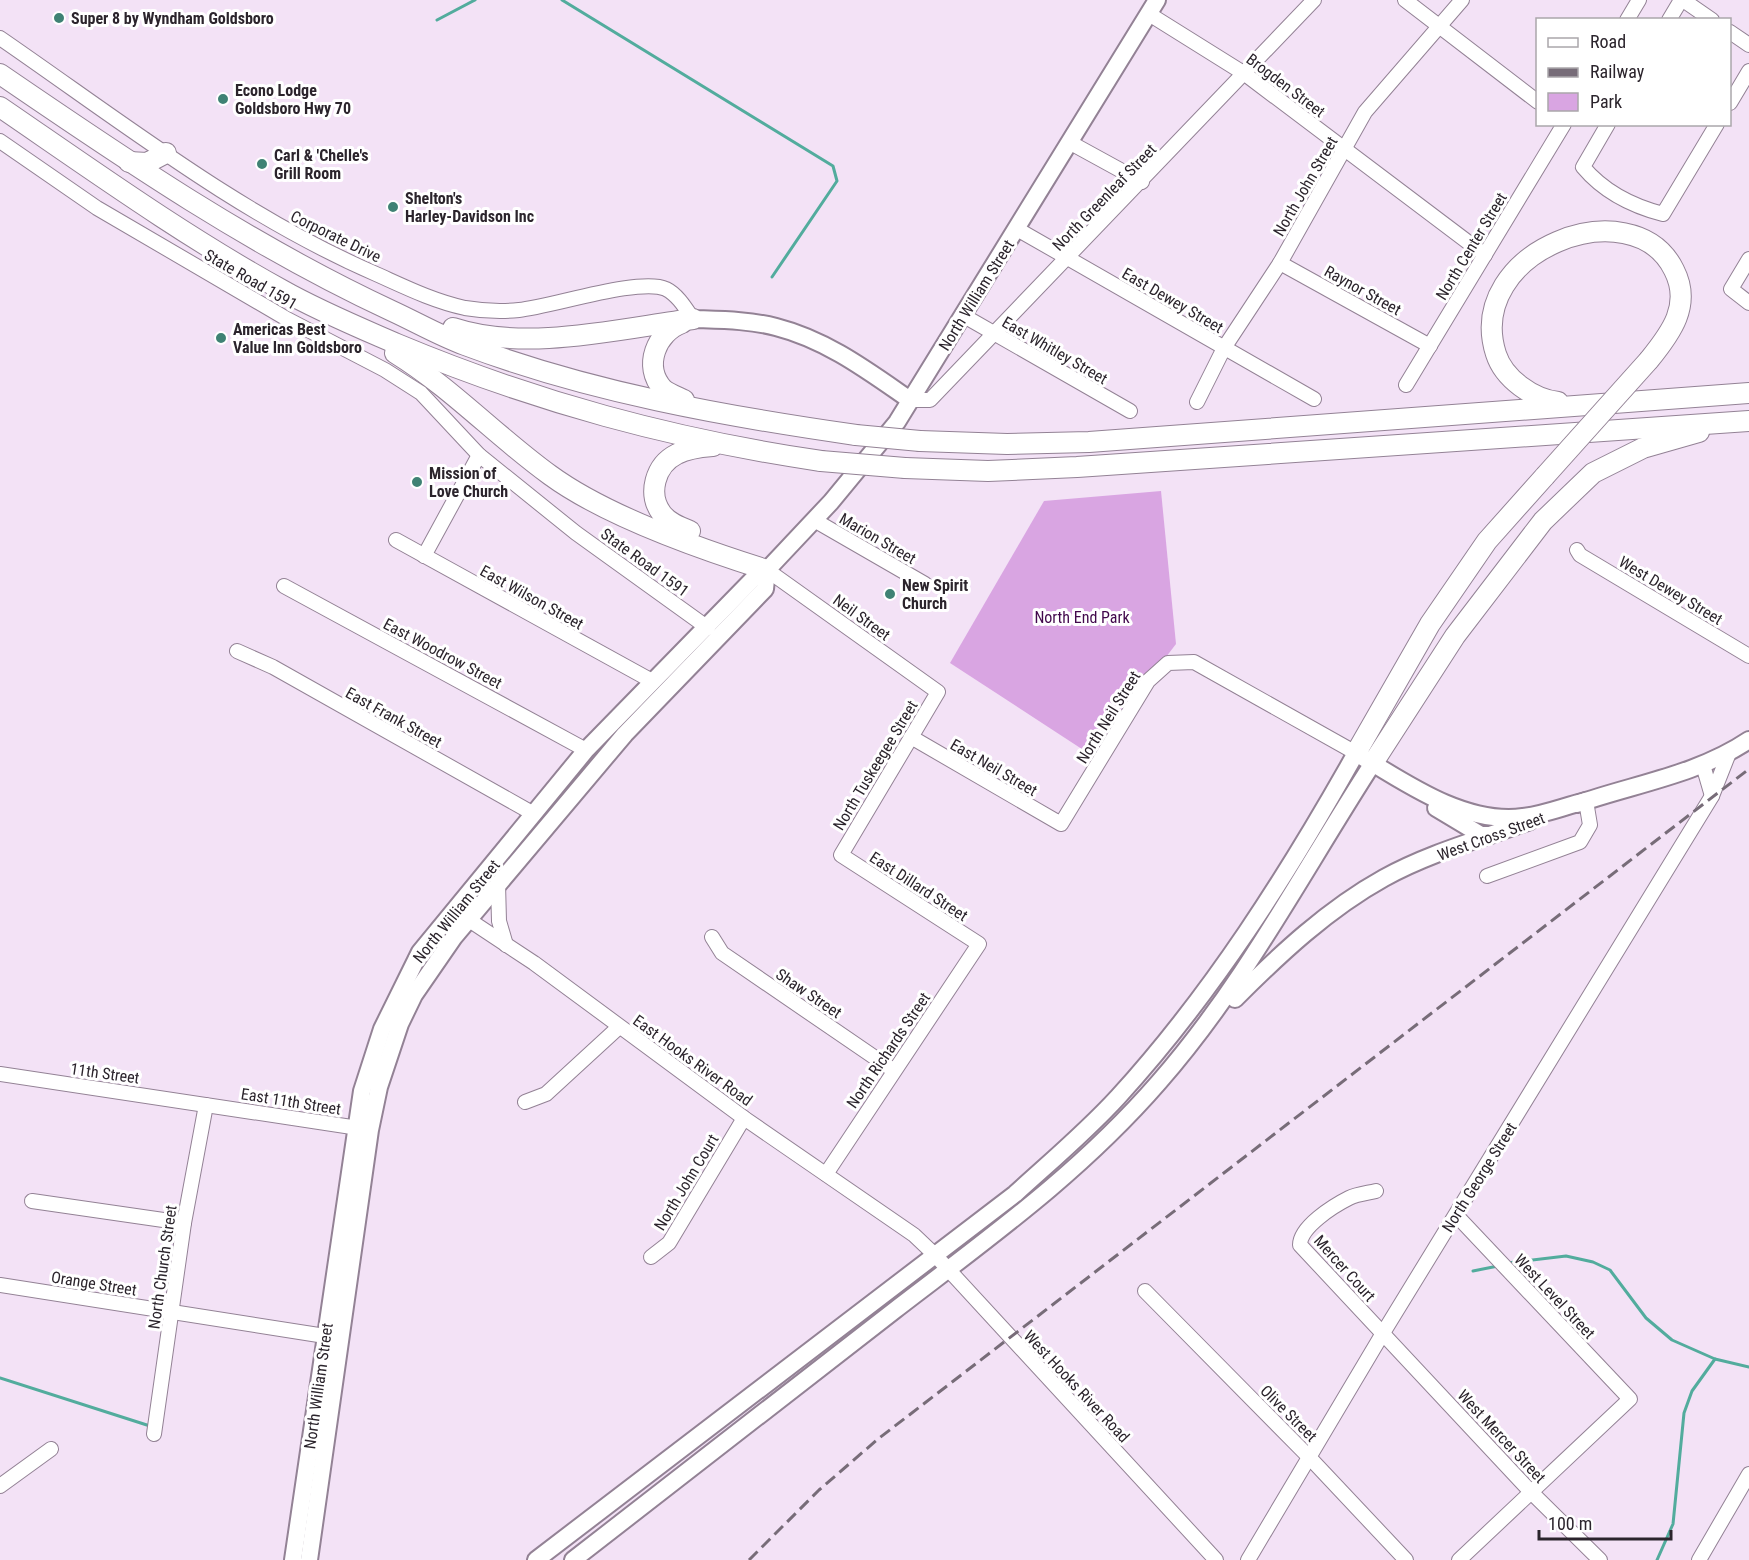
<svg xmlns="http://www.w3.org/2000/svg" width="1749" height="1560" font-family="'Roboto Condensed',sans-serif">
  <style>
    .green { fill: #d9a5e2 }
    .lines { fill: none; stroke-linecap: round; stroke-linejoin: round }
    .stream { stroke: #52ac9d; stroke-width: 3 }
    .minor-casing { stroke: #938295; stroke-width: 16 }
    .major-casing { stroke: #938295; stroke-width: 20 }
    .highway-casing { stroke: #938295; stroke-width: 22 }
    .minor { stroke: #fff; stroke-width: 14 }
    .major { stroke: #fff; stroke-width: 16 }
    .highway { stroke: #fff; stroke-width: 20 }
    .rail { stroke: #776c78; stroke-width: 3; stroke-dasharray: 12 6; stroke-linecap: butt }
    .highway-bridge-casing { stroke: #938295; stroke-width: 22; stroke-linecap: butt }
    .highway-bridge { stroke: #fff; stroke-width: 20 }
    .poi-dot { fill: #3f8274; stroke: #fff; stroke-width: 2 }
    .labels { text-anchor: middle; stroke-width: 6; stroke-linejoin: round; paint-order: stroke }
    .poi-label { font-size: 16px; font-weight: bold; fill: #2b242c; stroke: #fff; text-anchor: start }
    .street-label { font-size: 16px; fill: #2b242c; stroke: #fff }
    .park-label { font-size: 16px; fill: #42084c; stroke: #fff }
  </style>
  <rect width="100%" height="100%" fill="#f3e2f6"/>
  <polygon class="green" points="1161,491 1176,644 1091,755 950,663 1044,501"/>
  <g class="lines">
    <g class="stream">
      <polyline points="562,0 833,166 837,181 772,277"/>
      <polyline points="437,20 475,0"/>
      <polyline points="1507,1263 1566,1256 1593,1262 1610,1270 1646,1318 1672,1340 1715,1359 1749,1367"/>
      <polyline points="1473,1271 1498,1266"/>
      <polyline points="0,1378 150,1426"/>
      <polyline points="1657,1560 1673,1524 1684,1413 1692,1391 1715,1359"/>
    </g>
    <defs>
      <g id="minor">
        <polyline points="1405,0 1538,102"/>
        <polyline points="1683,0 1712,20"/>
        <polyline points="1149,14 1245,74 1485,255"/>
        <polyline points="1627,20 1639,0"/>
        <polyline points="1669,20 1681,0"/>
        <polyline points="1730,32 1749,45"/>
        <path d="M0,38c122,84 240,177 376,236 29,13 57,27 89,34 18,3 35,4 54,2 32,-3 121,-33 147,-21 12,6 20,20 27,30"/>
        <polyline points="1730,103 1749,71"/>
        <path d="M1608,124l-25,43c21,25 49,39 80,47l54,-90"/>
        <polyline points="0,141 97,208 287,319 385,370 421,393 479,455 576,533 708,628"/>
        <polyline points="1069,142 1142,182"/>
        <polyline points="1017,229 1314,399"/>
        <polyline points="1749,259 1731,289 1749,303"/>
        <polyline points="1280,263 1430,346"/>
        <polyline points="964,316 1130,411"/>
        <polyline points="1406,385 1564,124"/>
        <polyline points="910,400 930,400 1314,0"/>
        <polyline points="1197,402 1224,348 1280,263 1365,112 1462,0"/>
        <polyline points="814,520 925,584"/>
        <polyline points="396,540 652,681"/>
        <polyline points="1577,550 1580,555 1749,656"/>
        <polyline points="424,556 479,455"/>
        <polyline points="767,570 938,692 841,855 979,944 826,1174"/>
        <polyline points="284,586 586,750"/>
        <polyline points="237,651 273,667 534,814"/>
        <polyline points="911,737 1061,824 1148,681 1168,663 1194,662 1356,753"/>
        <polyline points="1703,765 1712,796"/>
        <polyline points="1487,876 1580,842 1590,825 1586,801"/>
        <polyline points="498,884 499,921 506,945"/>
        <polyline points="460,914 534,963 744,1118 914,1235 935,1255 1216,1560"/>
        <polyline points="712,937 722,953 893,1070"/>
        <polyline points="0,1074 365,1129"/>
        <polyline points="525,1102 546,1094 619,1027"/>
        <path d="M1376,1191c-8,2 -19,3 -27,7 -16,8 -49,29 -49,47l230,246 70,69"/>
        <polyline points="32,1201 184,1223"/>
        <polyline points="1456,1215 1630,1399 1459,1560"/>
        <polyline points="651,1257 669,1243 744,1118"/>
        <polyline points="0,1285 325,1336"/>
        <polyline points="1145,1291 1309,1457 1406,1560"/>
        <polyline points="154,1434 184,1223 206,1105"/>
        <polyline points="0,1486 51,1449"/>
        <polyline points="1248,1560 1383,1333 1712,796 1729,753"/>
        <polyline points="1699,1560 1749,1474"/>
      </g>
      <g id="major">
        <path d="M693,319c28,1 56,1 83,8 51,13 92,44 134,73"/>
        <path d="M1577,804c57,-20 120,-29 172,-64"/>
        <polyline points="1436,808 1481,835 1491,835"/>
        <path d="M1235,999c45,-45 93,-90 149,-121 45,-25 97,-39 146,-57"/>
        <polyline points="293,1560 362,1091 382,1029 420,952 586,750 753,579 767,570 831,502 897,422 1157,0"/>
        <polyline points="309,1560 370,1130 379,1087 400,1024 414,995 454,937 625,734 765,589 767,570"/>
        <path d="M536,1560l479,-366c35,-32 71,-62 103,-97 94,-103 170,-223 238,-344 48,29 108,72 167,64 20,-2 42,-11 63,-16"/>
        <path d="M573,1560c107,-83 214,-167 322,-250 95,-73 185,-137 264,-228 85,-97 144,-211 214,-319"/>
      </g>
      <g id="highway">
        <path d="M0,74c127,87 252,172 392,237 24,11 48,25 73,34 125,47 258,71 391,90"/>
        <path d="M0,107c92,63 184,129 282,183 37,21 76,37 115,54 139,58 275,95 424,117"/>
        <polyline points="129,162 147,163 166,153"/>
        <path d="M682,323c-25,9 -40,43 -19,66 6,5 15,8 21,11"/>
        <path d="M453,328c73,24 165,1 240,-9"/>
        <path d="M395,353c58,36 101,83 155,122 56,41 150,74 217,95"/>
        <path d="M1558,402c-25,-3 -54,-23 -62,-48 -33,-103 137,-168 178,-84 18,35 -3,63 -25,90"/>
        <polyline points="920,441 1007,444 1089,442 1749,393"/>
        <polyline points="905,468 988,471 1077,467 1749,421"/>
        <path d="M690,531c-10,-4 -21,-8 -28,-17 -15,-20 -7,-49 15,-60 11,-6 24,-7 36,-8"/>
        <polyline points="1356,753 1430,624 1487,541 1545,476"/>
        <polyline points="1373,763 1455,636 1543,521 1593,473 1643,448 1699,432"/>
      </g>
    </defs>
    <use href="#minor" class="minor-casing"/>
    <use href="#major" class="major-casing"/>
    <use href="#highway" class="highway-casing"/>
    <use href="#minor" class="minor"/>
    <use href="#major" class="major"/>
    <use href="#highway" class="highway"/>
    <polyline class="rail" points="749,1560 819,1490 878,1439 1749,769"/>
    <defs>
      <g id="highway-bridge">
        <polyline points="856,435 920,441"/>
        <polyline points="821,461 905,468"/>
        <polyline points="1545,476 1649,360"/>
      </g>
    </defs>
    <use href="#highway-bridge" class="highway-bridge-casing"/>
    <use href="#highway-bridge" class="highway-bridge"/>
  </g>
  <g class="poi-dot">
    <circle cx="59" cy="18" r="6"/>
    <circle cx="223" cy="99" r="6"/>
    <circle cx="262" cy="164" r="6"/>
    <circle cx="393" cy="207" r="6"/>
    <circle cx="221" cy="338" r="6"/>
    <circle cx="417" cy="482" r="6"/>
    <circle cx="890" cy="594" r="6"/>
  </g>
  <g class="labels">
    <g class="poi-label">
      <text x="71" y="24">Super 8 by Wyndham Goldsboro</text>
      <text x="235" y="96">Econo Lodge<tspan x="235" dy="18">Goldsboro Hwy 70</tspan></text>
      <text x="274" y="161">Carl &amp; 'Chelle's<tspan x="274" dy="18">Grill Room</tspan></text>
      <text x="405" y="204">Shelton's<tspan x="405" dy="18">Harley-Davidson Inc</tspan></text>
      <text x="233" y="335">Americas Best<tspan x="233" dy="18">Value Inn Goldsboro</tspan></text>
      <text x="429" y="479">Mission of<tspan x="429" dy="18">Love Church</tspan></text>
      <text x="902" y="591">New Spirit<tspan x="902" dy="18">Church</tspan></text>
    </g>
    <g class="street-label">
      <text transform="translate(1286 85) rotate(37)" y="6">Brogden Street</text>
      <text transform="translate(1305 186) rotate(-60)" y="6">North John Street</text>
      <text transform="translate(1104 197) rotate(-46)" y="6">North Greenleaf Street</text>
      <text transform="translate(336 236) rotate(26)" y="6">Corporate Drive</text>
      <text transform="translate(1471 246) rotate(-59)" y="6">North Center Street</text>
      <text transform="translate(251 279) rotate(30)" y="6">State Road 1591</text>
      <text transform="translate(1363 290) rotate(29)" y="6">Raynor Street</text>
      <text transform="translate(976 295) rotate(-58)" y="6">North William Street</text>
      <text transform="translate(1173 300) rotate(30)" y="6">East Dewey Street</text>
      <text transform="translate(1055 350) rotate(30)" y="6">East Whitley Street</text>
      <text transform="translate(878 538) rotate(30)" y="6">Marion Street</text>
      <text transform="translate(645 562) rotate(36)" y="6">State Road 1591</text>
      <text transform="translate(1671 590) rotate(31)" y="6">West Dewey Street</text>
      <text transform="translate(532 597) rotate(29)" y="6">East Wilson Street</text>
      <text transform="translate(862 617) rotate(36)" y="6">Neil Street</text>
      <text transform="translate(443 653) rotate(28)" y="6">East Woodrow Street</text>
      <text transform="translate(394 717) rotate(29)" y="6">East Frank Street</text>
      <text transform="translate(1108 717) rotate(-58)" y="6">North Neil Street</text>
      <text transform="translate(875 765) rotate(-59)" y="6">North Tuskeegee Street</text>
      <text transform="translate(994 767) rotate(30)" y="6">East Neil Street</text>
      <text transform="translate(1491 836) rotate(-20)" y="6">West Cross Street</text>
      <text transform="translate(919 886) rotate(33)" y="6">East Dillard Street</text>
      <text transform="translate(456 911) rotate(-51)" y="6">North William Street</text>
      <text transform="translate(809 993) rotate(34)" y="6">Shaw Street</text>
      <text transform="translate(888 1050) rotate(-56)" y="6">North Richards Street</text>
      <text transform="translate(693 1060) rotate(36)" y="6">East Hooks River Road</text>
      <text transform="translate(105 1073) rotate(8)" y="6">11th Street</text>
      <text transform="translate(291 1101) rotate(9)" y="6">East 11th Street</text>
      <text transform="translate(1479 1177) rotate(-58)" y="6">North George Street</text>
      <text transform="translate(686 1182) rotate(-59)" y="6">North John Court</text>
      <text transform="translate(162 1267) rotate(-82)" y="6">North Church Street</text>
      <text transform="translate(1345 1268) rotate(48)" y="6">Mercer Court</text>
      <text transform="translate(94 1283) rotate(9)" y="6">Orange Street</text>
      <text transform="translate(1555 1296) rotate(47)" y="6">West Level Street</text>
      <text transform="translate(318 1386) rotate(-82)" y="6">North William Street</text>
      <text transform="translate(1077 1386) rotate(47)" y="6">West Hooks River Road</text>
      <text transform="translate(1289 1413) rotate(45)" y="6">Olive Street</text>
      <text transform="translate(1502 1436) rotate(47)" y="6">West Mercer Street</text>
    </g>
    <g class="park-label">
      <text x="1082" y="623">North End Park</text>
    </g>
  </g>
  <rect x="1536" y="18" width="195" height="108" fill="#ffffff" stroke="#aaa7ab" stroke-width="1.5"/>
  <rect x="1548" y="38" width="30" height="9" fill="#ffffff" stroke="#aaa7ab" stroke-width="1.5"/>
  <text x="1590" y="48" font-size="18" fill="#2b242c">Road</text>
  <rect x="1548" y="68" width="30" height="9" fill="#776c78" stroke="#aaa7ab" stroke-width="1.5"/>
  <text x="1590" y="78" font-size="18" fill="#2b242c">Railway</text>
  <rect x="1548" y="93" width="30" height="18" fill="#d9a5e2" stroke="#aaa7ab" stroke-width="1.5"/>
  <text x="1590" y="108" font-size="18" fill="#2b242c">Park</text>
  <path d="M1539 1530v9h132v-9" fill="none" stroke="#2b242c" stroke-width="3"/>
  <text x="1548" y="1530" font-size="18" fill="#2b242c" stroke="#ffffff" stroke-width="4.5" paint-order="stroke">100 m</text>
</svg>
